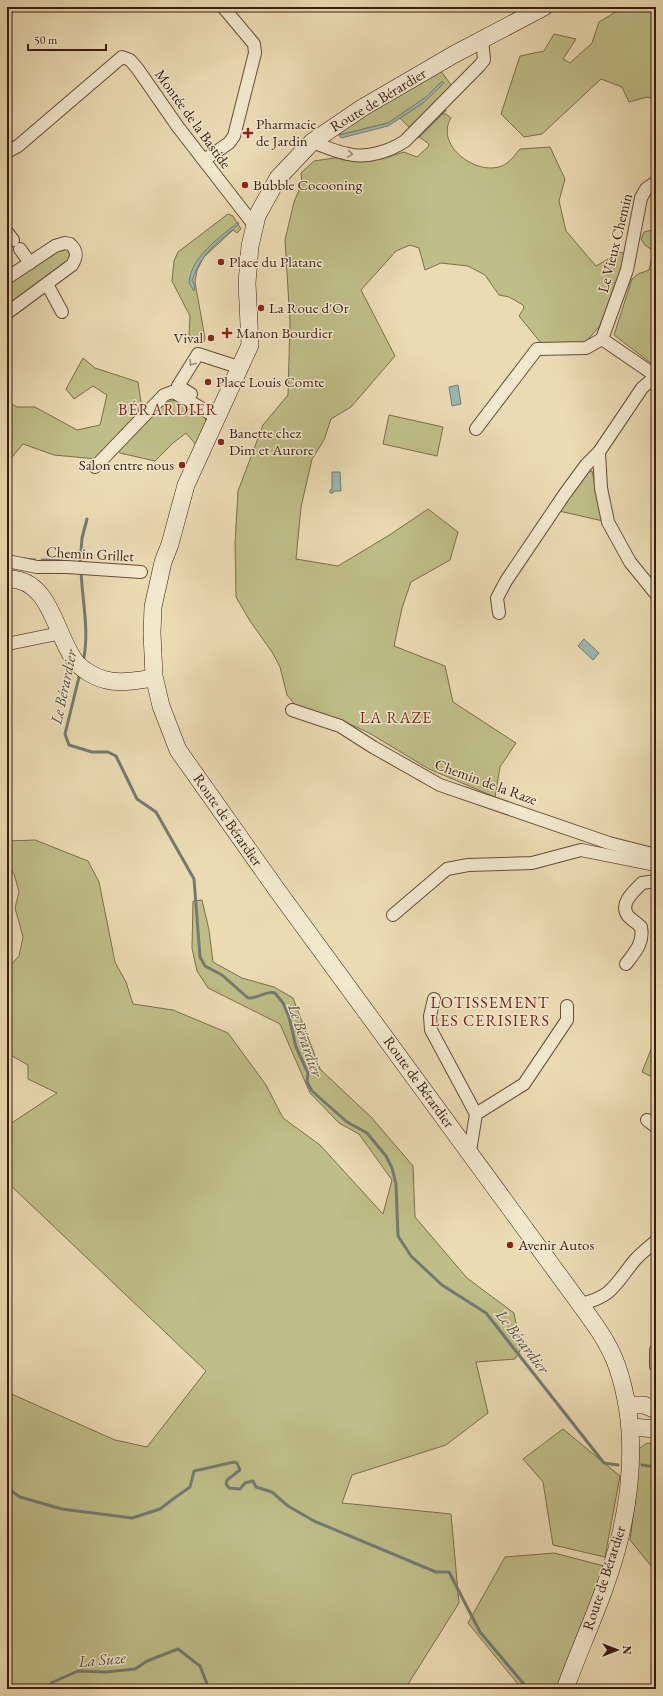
<svg xmlns="http://www.w3.org/2000/svg" width="663" height="1696" font-family="'EB Garamond',serif">
  <style>
    .green { fill: #bfbe88; stroke: #7c6d4b }
    .water { fill: #9ab9b4; stroke: #747a72 }
    .lines { fill: none; stroke-linecap: round; stroke-linejoin: round }
    .stream { stroke: #747a72; stroke-width: 3 }
    .street-casing { stroke: #664c37; stroke-width: 14 }
    .secondary-casing { stroke: #3a1c0e; stroke-width: 18 }
    .street { stroke: #f2e8ce; stroke-width: 12 }
    .secondary { stroke: #f2e8ce; stroke-width: 17 }
    .oneway { stroke: #9f8c78 }
    .poi-dot { fill: #8f2418; stroke: #f2e8ce; stroke-width: 1.5 }
    .labels { text-anchor: middle; stroke-width: 3; stroke-linejoin: round; paint-order: stroke }
    .street-label { font-size: 15px; fill: #3a1c0e; stroke: #f2e8ce }
    .poi-label { font-size: 15px; fill: #3a1c0e; stroke: #f2e8ce; text-anchor: start }
    .neighbourhood-label { font-size: 16px; letter-spacing: 1px; fill: #7a1f14; stroke: #f2e8ce }
    .water-label { font-size: 16px; font-style: italic; fill: #574b40; stroke: #f2e8ce }
  </style>
  <rect width="100%" height="100%" fill="#ebdbb3"/>
  <filter id="stains"><feTurbulence type="fractalNoise" baseFrequency=".005" numOctaves="4"/><feColorMatrix values="0 0 0 0 .2 0 0 0 0 .09 0 0 0 0 .02 0 0 0 .5 -.17"/></filter>
  <radialGradient id="worn" r=".72"><stop offset=".6" stop-color="#630" stop-opacity="0"/><stop offset="1" stop-color="#630" stop-opacity=".3"/></radialGradient>
  <g class="green">
    <polygon points="619,7 653,7 656,10 656,100 647,97 629,102 622,87 601,79 542,134 524,137 501,114 520,56 544,51 554,34 576,39 563,59 570,63 592,43 599,22 614,13"/>
    <polygon points="440,70 452,86 436,107 409,127 399,117 388,123 339,135 342,129"/>
    <path d="M441,114h5l5,4c-18,29 32,63 56,45 5,-3 9,-10 13,-14l30,-2 15,32 -6,22 7,30 30,35 24,-14 6,2 -15,52 -12,21 -16,18 -42,-2 -22,-27 5,-8 -1,-3 -14,-8 -10,-2 -14,-20 -17,-9 -27,-3 -16,7 -6,-22 -9,-3 -14,6 -35,39 34,66 -44,51 -20,12 -7,21 -12,19 -11,48 -5,52 42,7 53,-32 37,-25 30,23 -8,28 -39,22 -9,26 -8,38 51,20 8,36 63,41 -16,24 -5,30 -66,-28 -60,-36 -30,-14 -42,-12 -10,-12 -7,-28 -8,-15 -22,-31 -14,-24 -1,-54 3,-52 25,-66 25,-30 2,-73 -5,-82 9,-38 8,-19 -1,-10 13,-12 20,-3 48,1 22,-7 13,5 11,-10 1,-3 -11,-8z"/>
    <polygon points="228,214 233,216 241,229 237,233 233,230 204,257 197,270 195,282 205,338 204,342 189,335 190,316 172,281 174,261 178,252"/>
    <polygon points="656,229 656,367 614,335 632,279 638,274 649,270 653,251 645,245 641,239 644,232"/>
    <polygon points="60,247 70,249 71,261 7,306 7,285"/>
    <polygon points="83,358 95,368 138,382 141,402 138,413 97,459 54,455 23,444 7,463 7,401 17,407 35,407 77,430 100,425 107,395 93,386 74,399 66,389"/>
    <polygon points="178,400 205,416 206,422 197,446 186,433 173,443 155,461 120,453 117,450 161,405 170,401"/>
    <polygon points="389,415 443,427 437,456 383,444"/>
    <polygon points="588,471 592,471 603,521 559,511"/>
    <polygon points="35,840 88,861 99,882 115,962 126,982 133,1004 173,1010 228,1033 266,1085 283,1118 320,1145 383,1214 392,1180 359,1134 339,1123 310,1093 280,1024 208,988 197,971 192,948 193,901 202,900 209,930 213,962 242,978 274,987 293,998 320,1069 372,1118 413,1166 415,1217 467,1278 514,1313 521,1349 515,1359 476,1362 488,1413 446,1445 352,1475 342,1503 451,1514 459,1603 405,1689 7,1689 7,1392 115,1440 147,1447 206,1371 7,1182 7,1126 57,1093 28,1079 28,1065 7,1053 7,969 19,956 23,937 15,908 19,892 14,874 7,863 7,841"/>
    <polygon points="656,1037 656,1079 642,1072"/>
    <polygon points="563,1429 620,1476 605,1557 553,1545 543,1482 523,1459"/>
    <polygon points="647,1443 656,1444 656,1572 630,1540 636,1494 637,1450"/>
    <polygon points="554,1553 604,1566 578,1643 556,1689 522,1689 468,1623 505,1557"/>
  </g>
  <g class="water">
    <polygon points="442,81 444,83 423,103 388,126 341,138 339,135 388,123 426,97"/>
    <path d="M238,222l1,2c-21,19 -38,28 -47,57l3,4 -1,6 -5,-8c2,-27 31,-45 49,-61z"/>
    <polygon points="458,385 461,404 452,406 449,387"/>
    <polygon points="332,472 340,472 341,491 333,491 333,493 330,493 330,490 332,489"/>
    <polygon points="584,639 599,653 593,660 578,646"/>
  </g>
  <g class="lines">
    <g class="stream">
      <polyline points="418,137 445,110"/>
      <polyline points="24,559 35,560"/>
      <polyline points="42,560 62,561"/>
      <polyline points="80,564 82,538 87,519"/>
      <path d="M81,570c1,30 9,63 2,92"/>
      <path d="M80,673l-15,61 4,11 23,7h16l8,4 21,43 19,13 38,67 6,78 5,9 17,9 26,23c10,1 18,-8 27,-5l8,10 6,14 7,30 12,26 -1,9 5,9 35,31 20,11 19,23 6,12 4,16 2,52 13,20 31,29 44,28 118,150 14,2"/>
      <polyline points="642,1465 656,1467"/>
      <polyline points="7,1488 20,1497 62,1509 132,1518 160,1509 173,1499 190,1487 194,1471 234,1462 237,1463 240,1470 227,1480 226,1484 229,1488 240,1489 245,1483 253,1481 256,1487 272,1492 288,1506 314,1521 436,1572 449,1572 480,1632 528,1689"/>
      <polyline points="53,1689 51,1683 78,1671 106,1672 135,1669 147,1661 178,1649 200,1666 209,1689"/>
    </g>
    <defs>
      <g id="street">
        <path d="M312,142c12,4 24,10 36,12 18,5 42,-3 57,-13l75,-76 4,-5 -2,-21"/>
        <polyline points="7,152 18,146 122,57 130,60 137,68 178,127 254,225"/>
        <polyline points="204,160 229,143 234,136 255,53 254,44 223,7"/>
        <polyline points="656,182 646,189 641,198 627,270 602,339 656,376"/>
        <polyline points="7,232 13,240"/>
        <polyline points="20,249 30,263"/>
        <path d="M7,278l48,-32 10,-3 5,1c8,7 7,13 2,21l-65,48"/>
        <polyline points="47,284 62,312"/>
        <polyline points="656,376 642,388 599,452 601,488 608,522 630,562 656,594"/>
        <polyline points="191,394 178,386 198,354 238,367"/>
        <polyline points="476,429 537,349 586,348 602,339"/>
        <polyline points="95,467 164,395 172,392 177,394 218,418"/>
        <polyline points="7,561 37,567 67,567 141,572"/>
        <polyline points="499,613 497,598 506,581 564,495 586,465 599,452"/>
        <polyline points="7,644 61,633"/>
        <polyline points="292,710 340,726 373,747 440,785 609,843 656,855"/>
        <polyline points="393,915 447,869 468,865 532,863 581,850 656,865"/>
        <path d="M626,964c9,-12 18,-21 15,-37 -4,-4 -9,-7 -13,-11 -9,-12 5,-24 14,-33l14,-2"/>
        <polyline points="434,999 430,1016 431,1030 476,1114"/>
        <polyline points="647,1120 656,1127"/>
        <polyline points="470,1151 476,1114 524,1084 567,1020 567,1006"/>
        <path d="M580,1304c33,-7 35,-20 55,-44 6,-7 14,-13 21,-19"/>
        <polyline points="656,1350 656,1366"/>
      </g>
      <g id="secondary">
        <path d="M544,7l-91,48 -91,53 -50,34 -34,36 -21,38 -7,30 -3,37 3,62 -64,140 -16,59 -7,18 -10,45 -1,26 2,43 7,30 17,44 99,140 303,414c14,19 29,39 37,62 19,55 16,116 3,171 -12,51 -37,103 -55,152"/>
        <path d="M7,579c42,-2 48,53 66,79 7,11 21,19 33,22 15,4 33,0 48,-2"/>
        <polyline points="628,1405 644,1405 656,1410"/>
        <polyline points="631,1427 656,1429"/>
      </g>
    </defs>
    <use href="#street" class="street-casing"/>
    <use href="#secondary" class="secondary-casing"/>
    <use href="#street" class="street"/>
    <use href="#secondary" class="secondary"/>
  </g>
  <defs><path id="oneway-chevron" d="M-2-3.5L2.5 0L-2 3.5" fill="none" stroke-width="1.6" stroke-linecap="round" stroke-linejoin="round"/></defs>
  <g class="oneway">
    <use href="#oneway-chevron" transform="translate(350 154) rotate(9)"/>
    <use href="#oneway-chevron" transform="translate(192 363) rotate(122)"/>
  </g>
  <g class="poi-dot">
    <path d="M246 127h4v4h4v4h-4v4h-4v-4h-4v-4h4z"/>
    <circle cx="245" cy="185" r="4"/>
    <circle cx="221" cy="262" r="4"/>
    <circle cx="261" cy="308" r="4"/>
    <path d="M225 327h4v4h4v4h-4v4h-4v-4h-4v-4h4z"/>
    <circle cx="211" cy="338" r="4"/>
    <circle cx="208" cy="382" r="4"/>
    <circle cx="221" cy="442" r="4"/>
    <circle cx="182" cy="465" r="4"/>
    <circle cx="510" cy="1245" r="4"/>
  </g>
  <g class="labels">
    <g class="street-label">
      <text transform="translate(378 100) rotate(-31)" y="5">Route de Bérardier</text>
      <text transform="translate(193 119) rotate(54)" y="5">Montée de la Bastide</text>
      <text transform="translate(615 243) rotate(-76)" y="5">Le Vieux Chemin</text>
      <text transform="translate(90 554) rotate(3)" y="5">Chemin Grillet</text>
      <text transform="translate(486 782) rotate(20)" y="5">Chemin de la Raze</text>
      <text transform="translate(228 820) rotate(55)" y="5">Route de Bérardier</text>
      <text transform="translate(419 1082) rotate(54)" y="5">Route de Bérardier</text>
      <text transform="translate(604 1578) rotate(-72)" y="5">Route de Bérardier</text>
    </g>
    <g class="poi-label">
      <text x="256" y="129">Pharmacie<tspan x="256" dy="17">de Jardin</tspan></text>
      <text x="253" y="190">Bubble Cocooning</text>
      <text x="229" y="267">Place du Platane</text>
      <text x="269" y="313">La Roue d'Or</text>
      <text x="236" y="338">Manon Bourdier</text>
      <text x="203" y="343" text-anchor="end">Vival</text>
      <text x="216" y="387">Place Louis Comte</text>
      <text x="229" y="438">Banette chez<tspan x="229" dy="17">Dim et Aurore</tspan></text>
      <text x="174" y="470" text-anchor="end">Salon entre nous</text>
      <text x="518" y="1250">Avenir Autos</text>
    </g>
    <g class="neighbourhood-label">
      <text x="168" y="415">BÉRARDIER</text>
      <text x="396" y="723">LA RAZE</text>
      <text x="490" y="1008">LOTISSEMENT<tspan x="490" dy="18">LES CERISIERS</tspan></text>
    </g>
    <g class="water-label">
      <text transform="translate(63 687) rotate(-78)" y="6">Le Bérardier</text>
      <text transform="translate(306 1040) rotate(71)" y="6">Le Bérardier</text>
      <text transform="translate(523 1341) rotate(52)" y="6">Le Bérardier</text>
      <text transform="translate(102 1659) rotate(-5)" y="6">La Suze</text>
    </g>
  </g>
  <rect width="663" height="1696" fill="none" stroke="#ebdbb3" stroke-width="24"/>
  <rect x="8" y="8" width="647" height="1680" fill="none" stroke="#3a1c0e" stroke-width="2"/>
  <rect x="12" y="12" width="639" height="1672" fill="none" stroke="#3a1c0e"/>
  <g transform="translate(617 1650) rotate(90)" stroke="#f2e8ce" stroke-width="3" paint-order="stroke">
  <path d="M0-3L7 15L0 10L-7 15Z" fill="#3a1c0e"/>
  <text y="-6" font-size="11" font-weight="bold" text-anchor="middle" fill="#3a1c0e">N</text>
  </g>
  <path d="M28 44v6h78v-6" fill="none" stroke="#3a1c0e" stroke-width="2"/>
  <text x="34" y="44" font-size="12" fill="#3a1c0e" stroke="#f2e8ce" stroke-width="3" paint-order="stroke">50 m</text>
  <rect width="100%" height="100%" filter="url(#stains)"/>
  <rect width="100%" height="100%" fill="url(#worn)"/>
</svg>
